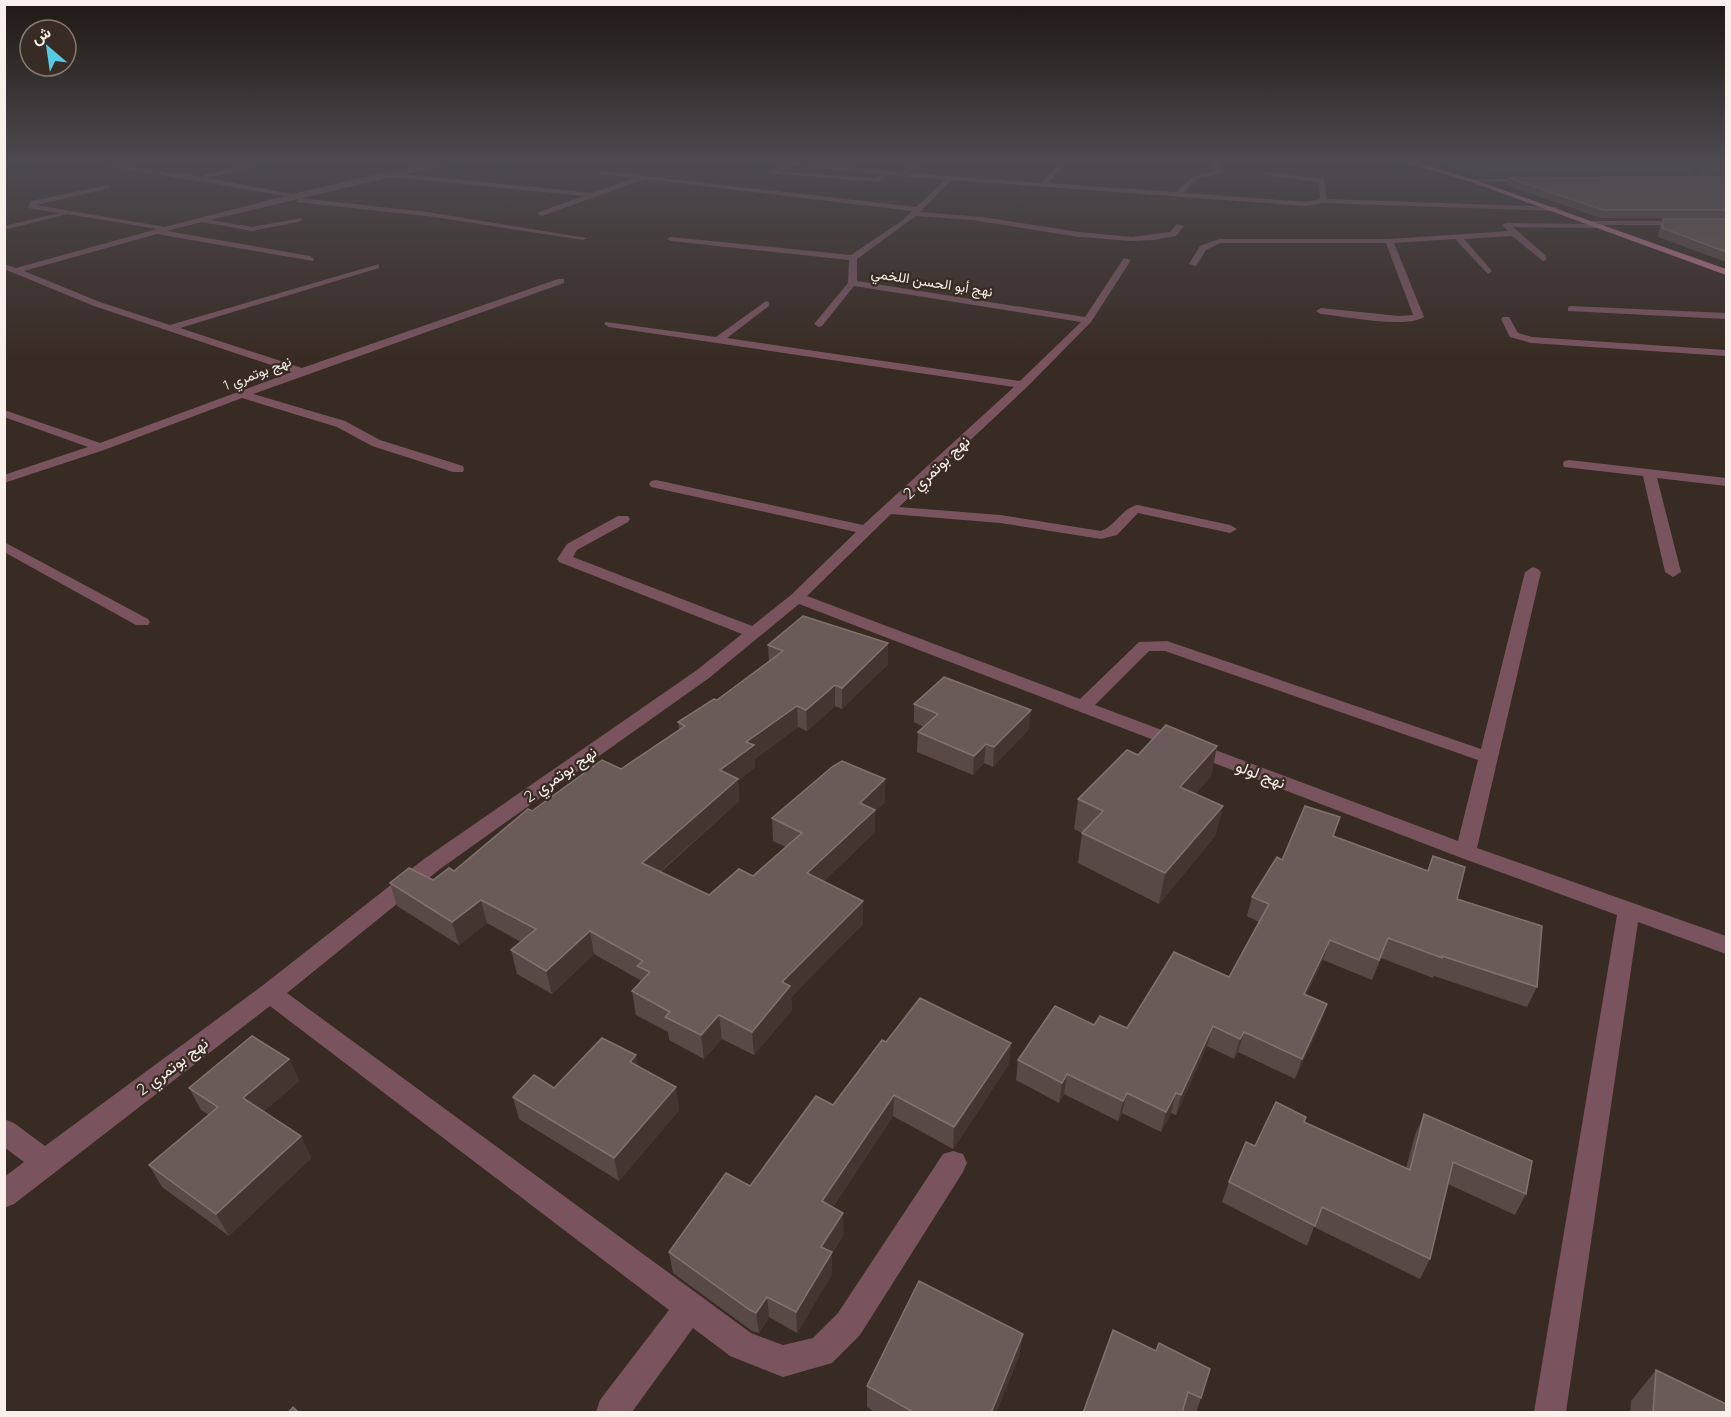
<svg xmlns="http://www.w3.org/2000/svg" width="1731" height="1417" font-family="Quicksand,Vazirmatn,sans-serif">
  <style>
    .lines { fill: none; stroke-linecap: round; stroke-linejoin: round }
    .minor { fill: #79545f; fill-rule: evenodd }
    .primary { fill: #c37890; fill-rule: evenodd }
    .wall { fill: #594946 }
    .shaded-wall { fill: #453531 }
    .building { fill: #6a5b58; stroke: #81726f; stroke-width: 1.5 }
    .labels { text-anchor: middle; stroke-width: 4.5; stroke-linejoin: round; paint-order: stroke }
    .far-street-label { font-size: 14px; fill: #f9f0eb; stroke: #382b23 }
    .street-label { font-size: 16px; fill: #f9f0eb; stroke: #382b23 }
  </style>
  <rect width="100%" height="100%" fill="#382b23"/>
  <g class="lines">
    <g class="minor">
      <polygon points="19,160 33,160 4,167 4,163"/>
      <path d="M102,160h9l-5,3 97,14 1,-2 62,-15h12l-70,18 84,16 94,-22 72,-12h14l-67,14 187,19 41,-15 -34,-4 2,-3 315,36 29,-27 -56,-5 -11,7 -110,-9 24,-12 109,11 17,-12h7l-17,13 133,10 21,-23h7l-21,23 128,9 16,-15 23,-6 -3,-7 -16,-4 21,2 4,11 -25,6 -13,14 123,9 14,-3 -1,-17 -57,-7 2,-3 60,7 3,20 230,8 -3,4 -230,-8 -18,3 -354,-26 -32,32 62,5 97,15 53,5 38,-5 7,-8 7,2 -8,10 -22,4 -22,1 -53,-4 -106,-17 -57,-4 -59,43v22l228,36 39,-59 7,2 -40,62 -64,65 -128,120 101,8 101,16c15,-5 20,-23 37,-26l92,20 7,4 -7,4 -92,-20 -21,22 -16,4 -101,-16 -109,-9 -84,82 273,103 59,-57 28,-1 314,108 44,-177 8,-5 5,2 3,3 -64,276 249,88v18l-88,-32 -72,490h-32l83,-497 -158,-58 -660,-253 -90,74 -269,191 -153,124 464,340 32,12 30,-7 25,-25 105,-159 10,-3 10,3 4,9 -4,9 -103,163 -28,28 -49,14 -53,-21 -37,-28 -61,84h-36l4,-12 69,-90 -399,-304 -256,198 -10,4v-31l20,-15 -20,-15v-28l10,4 31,23 217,-160 162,-127 273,-189 45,-36 -183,-72 -2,-3 10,-15 51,-28h10l2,3 -2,3 -51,28 -4,7 179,69 39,-31 65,-63 -205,-45 -2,-3 2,-3 5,-1 207,45 151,-138 -405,-60 -5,-3 2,-2 110,15 50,-36 3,1v4l-42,32 293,43 61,-59 -227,-36 -32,40 -3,1 -5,-3 34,-41 1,-23 -178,-19 -4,-2 4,-2 180,18 52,-35 9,-9 -267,-32 -103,37 -4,-2 1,-2 45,-16 -192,-19 -182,43 42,7 49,-9 1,2 -4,2 -46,9 -50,-9 -35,9 143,25 4,3 -1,2 -156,-27 -133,37 76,31 70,23 209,-61v4l-199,60 122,40 256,-89h6v4l-311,111 92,27 35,19 83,26 1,3 -1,3h-10l-81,-26 -35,-19 -95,-29 -138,52 -100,33v-8l84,-28 -84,-30v-7l96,33 192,-71 -198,-66 -90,-37v-5l12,4 141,-39 -90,-15 -63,16v-4l55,-13 -31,-5 3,-7 77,-16 2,3 -74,17 129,22 120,-31 -190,-32zM793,165l88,9 -5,4 -97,-6zM1149,651h16l313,109 -20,81 -363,-136z"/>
      <polygon points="1671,160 1677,160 1693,169 1691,172 1699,179 1699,181 1695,181 1684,173 1686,170"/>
      <polygon points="1531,178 1533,181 1473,183 1470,181 1473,179"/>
      <polygon points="299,198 427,212 587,238 583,240 427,216 296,202"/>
      <path d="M1588,221h138v4h-122l-3,3 -88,-1 33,29v4l-3,1 -31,-25 -48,3 28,32 -4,3 -33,-35 -61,4 30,74c-17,12 -81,-1 -103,-3l-5,-3 5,-3 78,8 14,-1 -27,-72h-166l-14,7 -10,16 -7,-2 11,-18 19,-7h170l119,-8 -6,-6 4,-2 81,1z"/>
      <polygon points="1571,306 1726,313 1726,319 1568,311 1568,307"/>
      <polygon points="1503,317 1509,317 1518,333 1532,337 1726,350 1726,356 1531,343 1510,337 1501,319"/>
      <polygon points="1569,460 1726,478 1726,486 1657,478 1681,572 1673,577 1665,572 1643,476 1564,467 1563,464 1564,461"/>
      <polygon points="4,542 148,619 150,622 148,625 136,625 4,552"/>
    </g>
    <polygon class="primary" points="1398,160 1408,160 1475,180 1726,269 1726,275 1471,182"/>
  </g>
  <g class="wall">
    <polygon points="1433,160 1681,160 1684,166 1688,169 1685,177 1481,177"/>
    <polygon points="1682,160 1726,160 1726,262 1658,237 1660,227 1663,219 1721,219 1600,218 1506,185 1509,178 1700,177 1694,172 1694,167"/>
    <polygon points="768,645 888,664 842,709 835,706 807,731 798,727 755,759 755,767 738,781 739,801 661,872 709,895 753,876 786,847 773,841 772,818 885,779 885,802 875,811 875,832 824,881 863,901 863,924 791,997 792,1010 754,1055 722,1039 704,1059 669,1040 668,1032 636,1015 632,991 640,983 640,980 594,954 552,994 517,974 511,950 521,942 487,923 459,945 397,906 390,883 433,880 454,871 532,811 621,769 679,729 678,722 717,700 769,662"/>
    <polygon points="914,704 1029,729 993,767 984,763 973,775 917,752 918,732 924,727 914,722"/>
    <polygon points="1217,746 1211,776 1195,794 1223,806 1215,836 1159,904 1078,863 1082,833 1074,829 1078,799 1138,755"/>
    <polygon points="1340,817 1334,836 1427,871 1433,856 1457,899 1537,987 1527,1007 1434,976 1433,978 1381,958 1372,980 1323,960 1306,995 1327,1004 1320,1024 1295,1079 1238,1052 1234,1059 1207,1046 1176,1115 1171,1113 1161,1132 1122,1113 1118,1121 1064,1094 1059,1103 1016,1080 1018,1060 1094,1025 1127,1028 1229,977 1259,922 1247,916 1252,897 1282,860"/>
    <polygon points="886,1042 1011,1043 1009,1064 953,1149 893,1116 833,1207 844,1234 832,1253 832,1274 797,1333 769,1317 759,1333 752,1331 673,1273 669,1252 750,1186 833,1105"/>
    <polygon points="289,1059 299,1081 264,1111 301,1136 311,1158 229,1236 162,1187 149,1165 209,1115 201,1110 189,1088"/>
    <polygon points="637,1066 679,1110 619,1181 519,1119 513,1097 554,1088"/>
    <polygon points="1424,1114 1526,1194 1515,1215 1448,1184 1430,1259 1420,1279 1314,1227 1307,1246 1222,1202 1229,1182 1255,1146 1305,1122 1406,1168 1415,1135"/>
    <polygon points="1113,1330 1201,1398 1196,1413 1083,1413"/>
    <polygon points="1023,1334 1019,1356 996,1413 876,1413 867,1407 867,1386"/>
    <polygon points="1656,1370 1726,1413 1630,1413 1631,1401"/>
  </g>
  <g class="shaded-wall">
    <polygon points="888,643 888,664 842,709 842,688"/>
    <polygon points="835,685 835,706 807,731 806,710"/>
    <polygon points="797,706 798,727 755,759 755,767 738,781 739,801 645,885 642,863 720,770 746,742"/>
    <polygon points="1031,710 1029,729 993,767 994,747"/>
    <polygon points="986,744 984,763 973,775 974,756"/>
    <polygon points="1217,746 1211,776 1174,817 1180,787"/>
    <polygon points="885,779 885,802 875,811 875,832 808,896 807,873 860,803"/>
    <polygon points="1223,806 1215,836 1159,904 1165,873"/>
    <polygon points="481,900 487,923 459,945 452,922"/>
    <polygon points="863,901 863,924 791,997 792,1010 754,1055 752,1032 782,982"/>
    <polygon points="590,931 594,954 552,994 546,971"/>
    <polygon points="1330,940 1323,960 1297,1014 1304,994"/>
    <polygon points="1327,1004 1320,1024 1295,1079 1302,1059"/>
    <polygon points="719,1015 722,1039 704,1059 701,1035"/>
    <polygon points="1213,1026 1207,1046 1176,1115 1181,1095"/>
    <polygon points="1244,1032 1238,1052 1234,1059 1240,1039"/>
    <polygon points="1011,1043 1009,1064 953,1149 954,1127"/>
    <polygon points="636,1055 640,1078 630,1062"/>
    <polygon points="289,1059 299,1081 254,1120 243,1098"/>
    <polygon points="1067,1074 1064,1094 1059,1103 1062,1083"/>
    <polygon points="676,1087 679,1110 619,1181 614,1158"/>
    <polygon points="1127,1093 1122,1113 1118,1121 1123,1101"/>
    <polygon points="1176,1093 1171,1113 1161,1132 1166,1112"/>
    <polygon points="894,1095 893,1116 823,1222 822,1201"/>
    <polygon points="301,1136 311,1158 229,1236 216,1214"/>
    <polygon points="843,1213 844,1234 832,1252 832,1274 797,1333 796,1312 821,1247"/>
    <polygon points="767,1297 769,1317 759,1333 756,1313"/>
    <polygon points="1023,1334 1019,1356 996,1413 991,1413"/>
  </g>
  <g class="building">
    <polygon points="1456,160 1681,160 1685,163 1684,166 1688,169 1484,169"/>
    <polygon points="1697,160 1726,160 1726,170 1703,169 1697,164"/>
    <polygon points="1726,177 1726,210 1603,210 1509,178"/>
    <polygon points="1663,219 1726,219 1726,252 1662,228"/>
    <polygon points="803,616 888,643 842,688 835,685 806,710 797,706 746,742 754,745 720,770 738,779 642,863 709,895 739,869 753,876 802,833 772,818 832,767 842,761 885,779 860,803 875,810 807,873 863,901 782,982 790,986 752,1032 719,1015 701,1035 665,1017 670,1012 632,991 650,972 637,966 643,961 590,931 546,971 511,950 536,929 481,900 452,922 390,883 409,868 433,880 449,868 454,871 528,809 532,811 602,760 621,769 685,726 678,722 714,699 717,700 783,651 768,645"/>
    <polygon points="944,677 1031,710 994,747 986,744 974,756 918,732 938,714 914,704"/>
    <polygon points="1166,725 1217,746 1180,787 1223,806 1165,873 1082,833 1103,811 1078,799 1127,750 1138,755"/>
    <polygon points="1305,806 1340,817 1333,836 1428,871 1433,856 1465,867 1457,899 1542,926 1537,987 1442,956 1442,958 1388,938 1379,960 1330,940 1304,994 1327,1004 1302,1059 1244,1032 1240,1039 1213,1026 1181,1095 1176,1093 1166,1112 1127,1093 1123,1101 1067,1074 1062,1083 1018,1060 1055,1006 1094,1025 1100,1016 1127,1028 1174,952 1229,977 1269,904 1252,897 1277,857 1282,860"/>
    <polygon points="920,998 1011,1043 954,1127 894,1095 822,1201 843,1213 821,1247 832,1252 796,1312 767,1297 756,1313 750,1310 669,1252 726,1173 750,1186 816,1096 833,1105 882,1040 886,1042"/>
    <polygon points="252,1036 289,1059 243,1098 301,1136 216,1214 149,1165 218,1107 189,1088"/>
    <polygon points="602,1038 636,1055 630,1062 676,1087 614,1158 513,1097 534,1075 554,1088"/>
    <polygon points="1276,1102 1306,1117 1304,1122 1410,1170 1424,1114 1532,1161 1526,1194 1453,1162 1430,1259 1322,1207 1315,1226 1229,1182 1246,1142 1255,1146"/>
    <polygon points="919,1281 1023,1334 991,1413 915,1413 867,1386"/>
    <polygon points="1113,1330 1156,1351 1159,1343 1210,1369 1201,1398 1188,1392 1182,1413 1083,1413"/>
    <polygon points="1656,1370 1726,1404 1726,1413 1653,1413"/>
    <polygon points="293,1407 299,1413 288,1413"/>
  </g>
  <linearGradient id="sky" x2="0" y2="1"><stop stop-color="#1f1813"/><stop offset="0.45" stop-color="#4d4a50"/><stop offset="1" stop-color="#4d4a50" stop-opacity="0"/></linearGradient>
  <rect width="1731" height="359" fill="url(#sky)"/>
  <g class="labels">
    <g class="far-street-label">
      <text transform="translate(932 282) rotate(9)" y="5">نهج أبو الحسن اللخمي</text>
      <text transform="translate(257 373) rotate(-21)" y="5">نهج بوتمري 1</text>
    </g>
    <g class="street-label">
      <text transform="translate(936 467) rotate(-43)" y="6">نهج بوتمري 2</text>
      <text transform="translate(560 774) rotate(-35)" y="6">نهج بوتمري 2</text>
      <text transform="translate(1261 774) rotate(21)" y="6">نهج لولو</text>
      <text transform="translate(172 1066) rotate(-37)" y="6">نهج بوتمري 2</text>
    </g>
  </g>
  <rect width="1731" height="1417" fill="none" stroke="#f9f0eb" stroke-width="12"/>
  <g transform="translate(48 48) rotate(331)"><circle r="28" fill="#382b23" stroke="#857a73" stroke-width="1.5"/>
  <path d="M0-4.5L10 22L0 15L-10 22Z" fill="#58c9e3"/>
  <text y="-9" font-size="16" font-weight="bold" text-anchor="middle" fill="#f9f0eb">ش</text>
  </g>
</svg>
